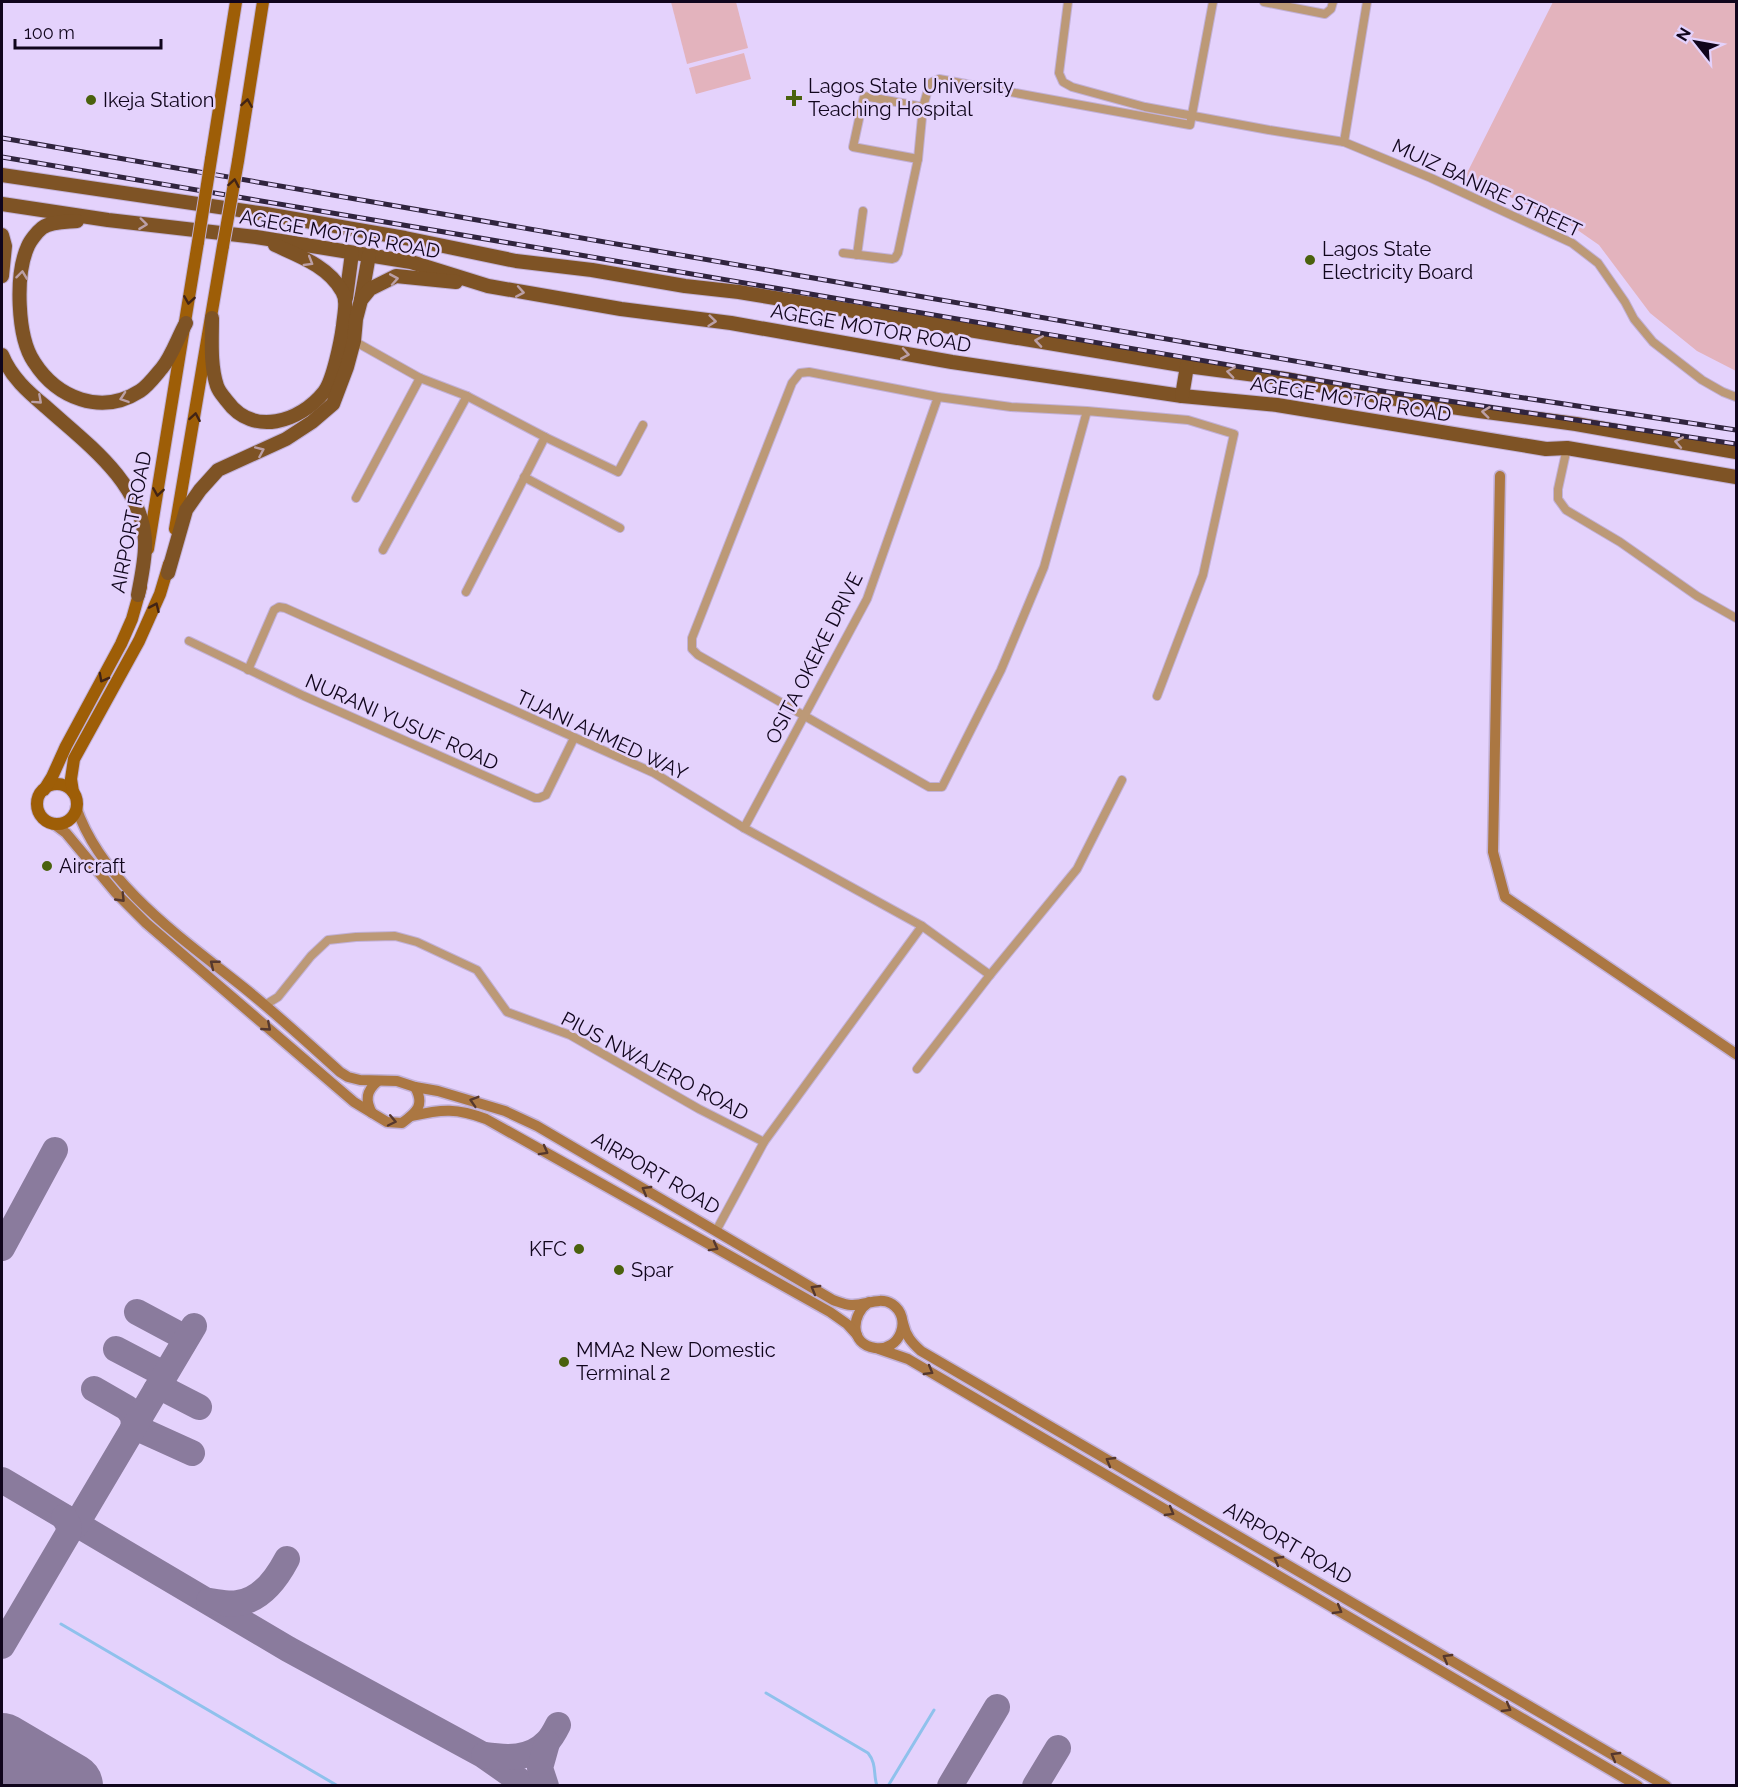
<svg xmlns="http://www.w3.org/2000/svg" width="1738" height="1787" font-family="Raleway,sans-serif">
  <style>
    .green { fill: #e3b3bd }
    .lines { fill: none; stroke-linecap: round; stroke-linejoin: round }
    .stream { stroke: #8fc1ec; stroke-width: 3 }
    .taxiway { stroke: #8a7b9d; stroke-width: 26 }
    .runway { stroke: #8a7b9d; stroke-width: 66 }
    .street-casing { stroke: #c2b1d8; stroke-width: 10 }
    .secondary-casing { stroke: #c2b1d8; stroke-width: 13 }
    .primary-casing { stroke: #c2b1d8; stroke-width: 14 }
    .highway-casing { stroke: #c2b1d8; stroke-width: 16 }
    .street { stroke: #bc9977; stroke-width: 8 }
    .secondary { stroke: #ab7742; stroke-width: 10 }
    .primary { stroke: #9e5e07; stroke-width: 12 }
    .highway { stroke: #7e5325; stroke-width: 14 }
    .rail-casing { stroke: #30243e; stroke-width: 5 }
    .rail { stroke: #e4d2fc; stroke-width: 3; stroke-dasharray: 9; stroke-linecap: butt }
    .primary-bridge-casing { stroke: #c2b1d8; stroke-width: 14; stroke-linecap: butt }
    .primary-bridge { stroke: #9e5e07; stroke-width: 12 }
    .oneway { stroke: #422415 }
    .oneway2 { stroke: #bb9fa6 }
    .oneway3 { stroke: #56382d }
    .poi-dot { fill: #4a610d; stroke: #e4d2fc; stroke-width: 2 }
    .labels { text-anchor: middle; stroke-width: 5; stroke-linejoin: round; paint-order: stroke }
    .poi-label { font-size: 20px; fill: #10051c; stroke: #e4d2fc; text-anchor: start }
    .street-label { font-size: 20px; fill: #10051c; stroke: #e4d2fc }
  </style>
  <rect width="100%" height="100%" fill="#e4d2fc"/>
  <g class="green">
    <polygon points="671,2 736,2 748,48 687,64"/>
    <polygon points="1553,2 1736,2 1736,371 1697,351 1650,313 1599,245 1566,222 1465,177"/>
    <polygon points="744,53 751,79 696,94 689,68"/>
  </g>
  <g class="lines">
    <g class="stream">
      <polyline points="61,1624 338,1786"/>
      <path d="M766,1693l102,60c9,11 5,21 9,33"/>
      <polyline points="888,1786 934,1710"/>
    </g>
    <g class="taxiway">
      <polyline points="2,1248 55,1150"/>
      <polyline points="137,1312 180,1335 183,1344"/>
      <polyline points="116,1349 158,1371 161,1381"/>
      <polyline points="94,1389 127,1408 133,1416 134,1426"/>
      <polyline points="156,1390 164,1389 199,1407"/>
      <polyline points="133,1428 139,1429 192,1453"/>
      <polyline points="2,1480 288,1649 483,1755 527,1786"/>
      <polyline points="76,1525 194,1326"/>
      <path d="M209,1601c9,1 20,4 29,2 24,-3 39,-25 49,-44"/>
      <polyline points="2,1646 68,1534 69,1526 64,1517"/>
      <polyline points="2,1737 15,1753"/>
      <path d="M484,1755c22,3 46,5 63,-13 5,-5 8,-11 11,-17"/>
      <polyline points="546,1786 540,1768 547,1743"/>
      <polyline points="950,1786 997,1707"/>
      <polyline points="1035,1786 1058,1748"/>
    </g>
    <polyline class="runway" points="2,1746 70,1786"/>
    <defs>
      <g id="street">
        <polyline points="1068,2 1059,73 1063,82 1072,87 1145,107 1269,130 1344,142 1431,178 1572,243 1598,263 1625,302 1634,319 1653,342 1702,380 1723,392 1736,397"/>
        <polyline points="1264,2 1325,14 1331,9 1333,2"/>
        <polyline points="1344,142 1367,2"/>
        <polyline points="918,159 853,147 864,96 923,107"/>
        <polyline points="843,253 892,259 895,258 898,253 918,159 923,107 929,86 932,82 939,79 1190,125 1213,2"/>
        <polyline points="857,255 863,211"/>
        <polyline points="354,341 420,378 467,396 545,437 466,592"/>
        <polyline points="1087,411 1044,567 1001,670 942,787 929,787 698,655 692,649 692,638 792,383 800,373 809,372 938,397 1011,407 1087,411 1188,420 1234,434 1203,575 1157,696"/>
        <polyline points="545,437 618,472 643,425"/>
        <polyline points="1567,448 1558,489 1558,499 1566,510 1620,542 1697,596 1736,618"/>
        <polyline points="524,477 620,528"/>
        <polyline points="356,498 420,378"/>
        <polyline points="383,550 467,396"/>
        <polyline points="189,641 304,696 535,798 539,798 546,795 574,738"/>
        <polyline points="248,670 274,610 279,607 285,608 654,773 744,828 922,926 990,975"/>
        <polyline points="744,828 867,599 938,397"/>
        <polyline points="265,1005 278,997 311,956 328,940 356,937 395,936 417,942 477,970 507,1012 570,1035 699,1109 764,1142"/>
        <polyline points="917,1069 990,975 1077,869 1122,780"/>
        <polyline points="716,1231 764,1142 922,926"/>
      </g>
      <g id="secondary">
        <polyline points="1500,476 1493,852 1505,897 1736,1054"/>
        <path d="M76,807c27,79 110,134 172,184 32,26 62,54 92,81l8,5 12,3 37,1 18,6 23,4 67,20 32,15 296,174c6,2 12,5 18,5 14,1 28,-9 41,-1 21,14 8,48 -17,44 -26,-4 -24,-34 -6,-46"/>
        <path d="M54,824l12,9 50,60 30,30 208,179 33,20 15,1c15,-11 23,-18 13,-36"/>
        <path d="M372,1113c-7,-13 -6,-22 6,-32"/>
        <path d="M412,1116c30,-7 45,-8 74,3l344,193 17,12 10,11"/>
        <path d="M903,1323c3,13 8,19 18,28l745,435"/>
        <polyline points="879,1349 908,1359 1638,1786"/>
      </g>
      <g id="primary">
        <polyline points="211,159 236,2"/>
        <polyline points="238,161 263,2"/>
        <polyline points="175,529 223,246"/>
        <polyline points="148,549 198,242"/>
        <circle cx="57" cy="804" r="20"/>
        <polyline points="44,790 52,777 66,746 121,644 132,619 141,587"/>
        <polyline points="73,792 71,779 74,759 139,641 160,594 169,564"/>
      </g>
      <g id="highway">
        <polyline points="2,175 266,214 405,238 516,261 592,270 685,286 739,292 1187,366 1286,379 1383,397 1479,411 1576,424 1736,452"/>
        <polyline points="2,204 108,220 256,237 411,262 488,286 621,309 731,323 952,362 1182,396 1277,405 1546,449 1567,448 1736,477"/>
        <path d="M77,221c-11,1 -26,0 -35,7 -5,4 -12,13 -14,18 -13,28 -11,91 6,116 23,36 67,54 106,29 8,-5 16,-16 22,-23 10,-12 16,-31 24,-45"/>
        <polyline points="2,235 5,246 2,276"/>
        <polyline points="346,298 352,253"/>
        <polyline points="361,300 369,255"/>
        <path d="M212,318c0,22 -2,47 5,68 2,6 7,11 10,15 26,36 73,21 97,-9 9,-11 17,-51 19,-66 1,-12 5,-25 -1,-35 -14,-25 -43,-35 -67,-46"/>
        <path d="M2,355c9,22 26,37 44,52 40,36 95,75 99,133 1,17 -4,39 -7,55"/>
        <polyline points="1182,396 1187,366"/>
        <polyline points="168,573 186,510 200,490 218,470 286,439 312,422 333,404 347,367 354,341 356,319 361,300 370,289 396,276 456,282"/>
      </g>
    </defs>
    <use href="#street" class="street-casing"/>
    <use href="#secondary" class="secondary-casing"/>
    <use href="#primary" class="primary-casing"/>
    <use href="#highway" class="highway-casing"/>
    <use href="#street" class="street"/>
    <use href="#secondary" class="secondary"/>
    <use href="#primary" class="primary"/>
    <use href="#highway" class="highway"/>
    <defs>
      <g id="rail">
        <polyline points="2,138 1393,378 1736,430"/>
        <polyline points="2,157 1388,392 1736,444"/>
      </g>
    </defs>
    <use href="#rail" class="rail-casing"/>
    <use href="#rail" class="rail"/>
    <defs>
      <g id="primary-bridge">
        <polyline points="198,242 211,159"/>
        <polyline points="223,246 238,161"/>
      </g>
    </defs>
    <use href="#primary-bridge" class="primary-bridge-casing"/>
    <use href="#primary-bridge" class="primary-bridge"/>
  </g>
  <defs><path id="oneway-chevron" d="M-2-3.5L2.5 0L-2 3.5" fill="none" stroke-width="1.6" stroke-linecap="round" stroke-linejoin="round" transform="scale(1.5)"/></defs>
  <g class="oneway">
    <use href="#oneway-chevron" transform="translate(247 103) rotate(-81)"/>
    <use href="#oneway-chevron" transform="translate(234 183) rotate(-80)"/>
    <use href="#oneway-chevron" transform="translate(189 300) rotate(99)"/>
    <use href="#oneway-chevron" transform="translate(195 417) rotate(-80)"/>
    <use href="#oneway-chevron" transform="translate(158 492) rotate(99)"/>
    <use href="#oneway-chevron" transform="translate(155 607) rotate(-66)"/>
    <use href="#oneway-chevron" transform="translate(103 678) rotate(118)"/>
  </g>
  <g class="oneway2">
    <use href="#oneway-chevron" transform="translate(143 224) rotate(7)"/>
    <use href="#oneway-chevron" transform="translate(309 262) rotate(31)"/>
    <use href="#oneway-chevron" transform="translate(22 275) rotate(-83)"/>
    <use href="#oneway-chevron" transform="translate(394 279) rotate(-10)"/>
    <use href="#oneway-chevron" transform="translate(520 292) rotate(10)"/>
    <use href="#oneway-chevron" transform="translate(712 321) rotate(6)"/>
    <use href="#oneway-chevron" transform="translate(1039 341) rotate(-171)"/>
    <use href="#oneway-chevron" transform="translate(905 354) rotate(10)"/>
    <use href="#oneway-chevron" transform="translate(1231 372) rotate(-172)"/>
    <use href="#oneway-chevron" transform="translate(124 398) rotate(161)"/>
    <use href="#oneway-chevron" transform="translate(38 400) rotate(42)"/>
    <use href="#oneway-chevron" transform="translate(1486 412) rotate(-173)"/>
    <use href="#oneway-chevron" transform="translate(1679 442) rotate(-170)"/>
    <use href="#oneway-chevron" transform="translate(260 451) rotate(-24)"/>
  </g>
  <g class="oneway3">
    <use href="#oneway-chevron" transform="translate(121 898) rotate(46)"/>
    <use href="#oneway-chevron" transform="translate(214 964) rotate(-141)"/>
    <use href="#oneway-chevron" transform="translate(267 1027) rotate(41)"/>
    <use href="#oneway-chevron" transform="translate(474 1101) rotate(-163)"/>
    <use href="#oneway-chevron" transform="translate(392 1121) rotate(12)"/>
    <use href="#oneway-chevron" transform="translate(544 1151) rotate(29)"/>
    <use href="#oneway-chevron" transform="translate(646 1190) rotate(-150)"/>
    <use href="#oneway-chevron" transform="translate(714 1247) rotate(29)"/>
    <use href="#oneway-chevron" transform="translate(815 1289) rotate(-150)"/>
    <use href="#oneway-chevron" transform="translate(929 1371) rotate(30)"/>
    <use href="#oneway-chevron" transform="translate(1110 1461) rotate(-150)"/>
    <use href="#oneway-chevron" transform="translate(1170 1512) rotate(30)"/>
    <use href="#oneway-chevron" transform="translate(1278 1560) rotate(-150)"/>
    <use href="#oneway-chevron" transform="translate(1338 1610) rotate(30)"/>
    <use href="#oneway-chevron" transform="translate(1447 1658) rotate(-150)"/>
    <use href="#oneway-chevron" transform="translate(1507 1708) rotate(30)"/>
    <use href="#oneway-chevron" transform="translate(1615 1756) rotate(-150)"/>
  </g>
  <g class="poi-dot">
    <path d="M791 89h6v6h6v6h-6v6h-6v-6h-6v-6h6z"/>
    <circle cx="91" cy="100" r="6"/>
    <circle cx="1310" cy="260" r="6"/>
    <circle cx="47" cy="866" r="6"/>
    <circle cx="579" cy="1249" r="6"/>
    <circle cx="619" cy="1270" r="6"/>
    <circle cx="564" cy="1362" r="6"/>
  </g>
  <g class="labels">
    <g class="poi-label">
      <text x="808" y="93">Lagos State University<tspan x="808" dy="23">Teaching Hospital</tspan></text>
      <text x="103" y="107">Ikeja Station</text>
      <text x="1322" y="256">Lagos State<tspan x="1322" dy="23">Electricity Board</tspan></text>
      <text x="59" y="873">Aircraft</text>
      <text x="567" y="1256" text-anchor="end">KFC</text>
      <text x="631" y="1277">Spar</text>
      <text x="576" y="1357">MMA2 New Domestic<tspan x="576" dy="23">Terminal 2</tspan></text>
    </g>
    <g class="street-label">
      <text transform="translate(1487 188) rotate(25)" y="7">MUIZ BANIRE STREET</text>
      <text transform="translate(340 234) rotate(10)" y="7">AGEGE MOTOR ROAD</text>
      <text transform="translate(871 328) rotate(10)" y="7">AGEGE MOTOR ROAD</text>
      <text transform="translate(1351 399) rotate(9)" y="7">AGEGE MOTOR ROAD</text>
      <text transform="translate(131 522) rotate(-79)" y="7">AIRPORT ROAD</text>
      <text transform="translate(814 658) rotate(-63)" y="7">OSITA OKEKE DRIVE</text>
      <text transform="translate(402 722) rotate(24)" y="7">NURANI YUSUF ROAD</text>
      <text transform="translate(602 735) rotate(25)" y="7">TIJANI AHMED WAY</text>
      <text transform="translate(655 1066) rotate(28)" y="7">PIUS NWAJERO ROAD</text>
      <text transform="translate(656 1173) rotate(30)" y="7">AIRPORT ROAD</text>
      <text transform="translate(1288 1543) rotate(30)" y="7">AIRPORT ROAD</text>
    </g>
  </g>
  <rect width="1738" height="1787" fill="none" stroke="#10051c" stroke-width="6"/>
  <g transform="translate(1696 42) rotate(301)" stroke="#e4d2fc" stroke-width="4.5" paint-order="stroke">
  <path d="M0-4.5L10 22L0 15L-10 22Z" fill="#10051c"/>
  <text y="-9" font-size="16" font-weight="bold" text-anchor="middle" fill="#10051c">N</text>
  </g>
  <path d="M15 39v9h146v-9" fill="none" stroke="#10051c" stroke-width="3"/>
  <text x="24" y="39" font-size="18" fill="#10051c" stroke="#e4d2fc" stroke-width="4.5" paint-order="stroke">100 m</text>
</svg>
